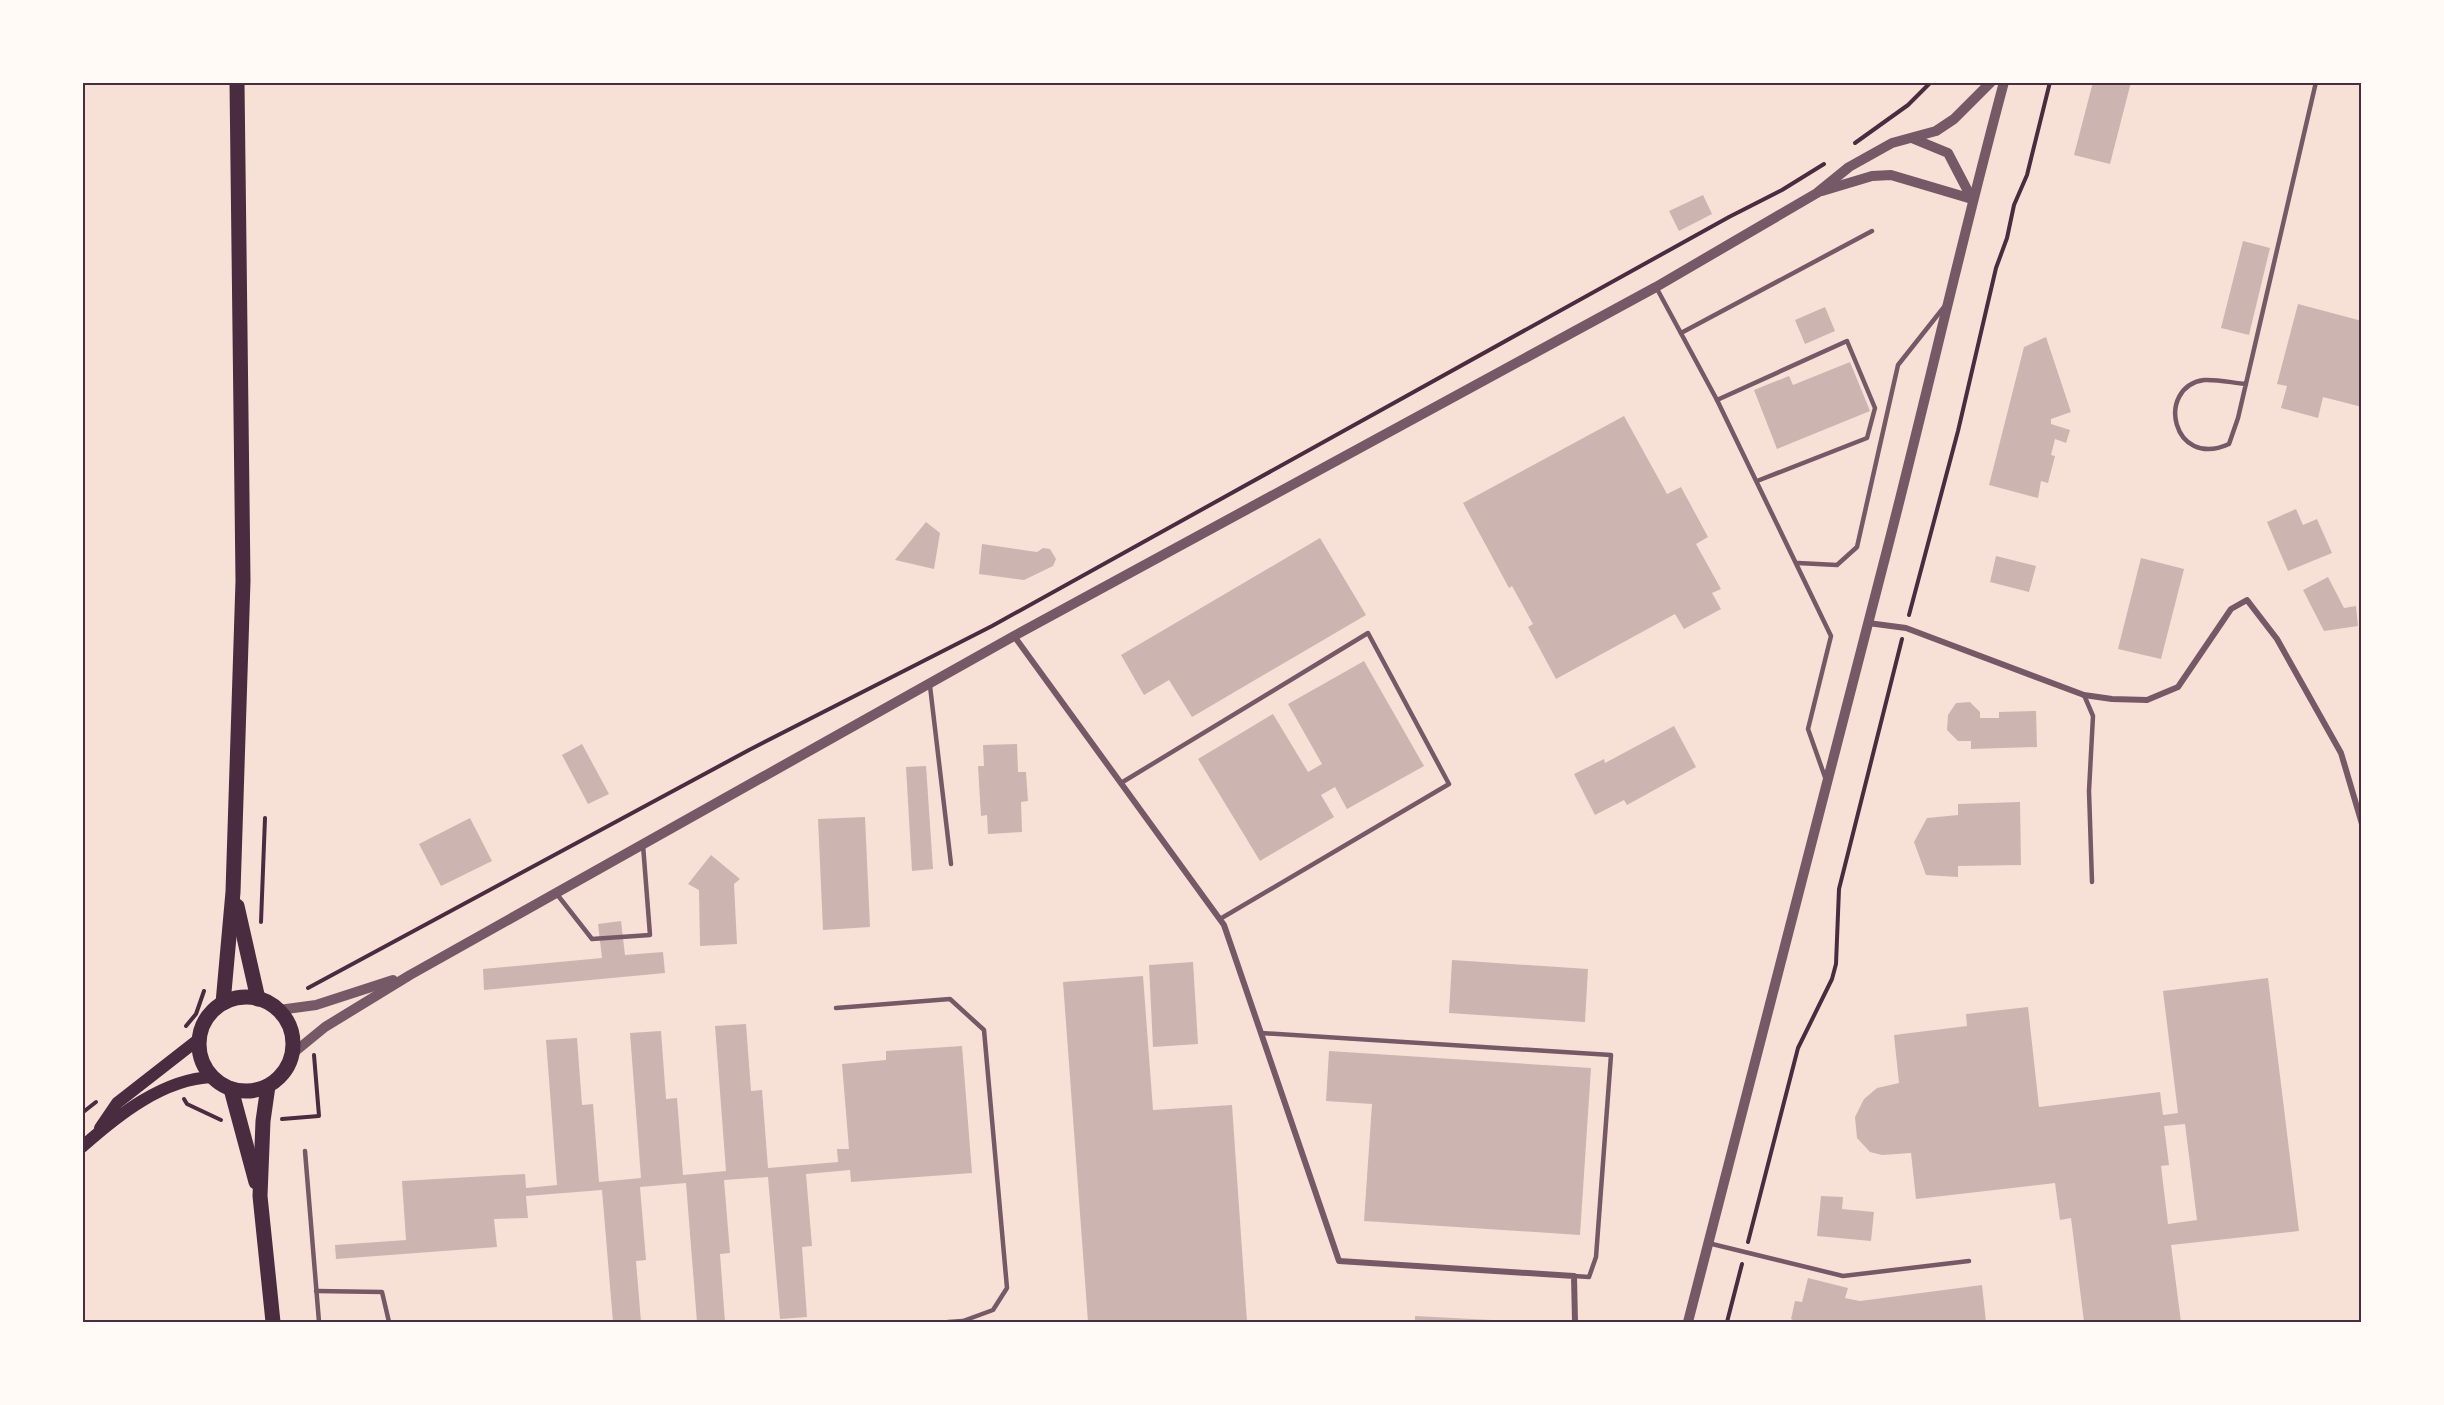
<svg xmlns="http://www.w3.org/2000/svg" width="2444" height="1405" font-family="Karla,sans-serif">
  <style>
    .building { fill: #ccb4b1; fill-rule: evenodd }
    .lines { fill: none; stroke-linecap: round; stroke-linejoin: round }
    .path { stroke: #4a2c40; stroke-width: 4 }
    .service { stroke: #755966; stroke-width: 4.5 }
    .minor { stroke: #755966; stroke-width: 6 }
    .tertiary { stroke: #755966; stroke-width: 10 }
    .secondary { stroke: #4a2c40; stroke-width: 12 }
    .primary { stroke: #4a2c40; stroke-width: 15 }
    .neatline { fill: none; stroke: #4a2c40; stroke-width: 2 }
  </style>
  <rect width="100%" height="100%" fill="#f7e1d7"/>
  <g class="building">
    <polygon points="2093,82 2131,82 2110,164 2074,155"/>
    <polygon points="1703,195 1712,214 1679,231 1669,211"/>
    <polygon points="2243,241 2270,248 2249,335 2221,328"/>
    <polygon points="2298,304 2362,321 2362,407 2323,397 2318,418 2281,408 2287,386 2277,384"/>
    <polygon points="1825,307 1835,331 1805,344 1795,320"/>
    <polygon points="2046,337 2071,412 2051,419 2051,424 2070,430 2066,443 2055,439 2051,455 2055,456 2048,483 2041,481 2038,498 1989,485 2024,347"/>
    <polygon points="1850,362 1870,411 1777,449 1754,390 1789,376 1793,385"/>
    <polygon points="1624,416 1667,494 1681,487 1708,537 1696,544 1721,589 1712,593 1721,609 1684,629 1675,614 1556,679 1528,627 1533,624 1512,586 1509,588 1463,503"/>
    <polygon points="2296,509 2303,525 2317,519 2332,553 2288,571 2267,522"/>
    <polygon points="926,522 940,533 934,569 895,560"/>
    <polygon points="1320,538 1366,615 1192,717 1169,680 1144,695 1121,655"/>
    <polygon points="982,544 1037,552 1043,548 1050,549 1056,559 1053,566 1024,580 979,574"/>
    <polygon points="1996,556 2036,566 2029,592 1990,582"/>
    <polygon points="2141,558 2184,569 2161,659 2118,649"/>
    <polygon points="2328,577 2344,608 2356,606 2358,626 2324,631 2303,590"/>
    <polygon points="1364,661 1424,766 1347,809 1335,787 1321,795 1334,817 1260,861 1198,759 1273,714 1308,772 1322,764 1288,704"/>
    <polygon points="1970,702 1980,712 1980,718 1999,718 1999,712 2036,711 2037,747 1971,749 1971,741 1958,741 1947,730 1948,715 1956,703"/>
    <polygon points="1674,726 1696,767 1627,805 1624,800 1595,815 1574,774 1604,759 1605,763"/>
    <polygon points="582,744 609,794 588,804 562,755"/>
    <polygon points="1017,744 1018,772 1026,772 1028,801 1021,802 1022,832 988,834 987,815 981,816 978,766 984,766 983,745"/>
    <polygon points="926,766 933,869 912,871 906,767"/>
    <polygon points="2020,802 2021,865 1958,866 1958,877 1926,875 1914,842 1927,818 1958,815 1958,804"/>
    <polygon points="865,817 870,927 823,930 818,819"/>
    <polygon points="470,818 492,861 441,886 419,844"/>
    <polygon points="711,855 740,879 734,884 737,944 700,946 699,890 688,884"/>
    <polygon points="621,921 625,955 663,952 665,973 484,990 483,969 602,958 598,924"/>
    <polygon points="1452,960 1588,969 1585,1022 1449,1013"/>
    <polygon points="1193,962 1198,1044 1153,1047 1149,965"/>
    <polygon points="1143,976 1153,1110 1232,1105 1247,1322 1088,1322 1063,982"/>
    <path d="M2268,978l31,253 -128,14 10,77h-97l-13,-104 -11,2 -5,-37 -139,16 -5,-46 -29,2 -12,-3 -13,-14 -2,-21 9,-18 13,-11 22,-5 -5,-48 73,-9 -1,-12 62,-7 11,100 121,-15 3,23 15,-2 -15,-122zM2185,1124l12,96 -29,4 -7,-58 8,-1 -5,-39z"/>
    <polygon points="746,1024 751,1091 762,1090 768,1168 838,1162 837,1149 849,1149 842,1064 886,1060 886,1051 962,1046 972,1173 851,1182 850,1170 806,1174 812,1246 802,1247 807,1317 780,1319 768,1177 724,1180 730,1253 720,1254 725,1322 697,1322 686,1183 640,1187 646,1260 636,1261 641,1322 613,1322 602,1190 526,1196 528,1218 494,1219 497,1247 336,1259 335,1245 406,1240 402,1181 525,1174 526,1188 557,1185 546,1040 577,1038 582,1105 593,1104 599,1182 641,1178 630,1033 661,1031 666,1099 677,1098 683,1175 726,1171 715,1026"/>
    <polygon points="1329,1051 1591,1068 1580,1235 1364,1221 1372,1104 1326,1101"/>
    <polygon points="1821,1196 1843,1197 1842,1209 1874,1212 1871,1241 1817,1236"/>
    <polygon points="1808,1278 1848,1288 1845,1298 1860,1301 1982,1285 1986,1322 1797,1322 1791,1319 1795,1301 1802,1302"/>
    <polygon points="1415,1316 1492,1320 1500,1322 1415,1322"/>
  </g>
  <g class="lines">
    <g class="path">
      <polyline points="1855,143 1908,105 1931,82"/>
      <polyline points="1909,615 1958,431 1996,268 2007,238 2014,205 2027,175 2050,82"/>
      <polyline points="261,922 265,818"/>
      <polyline points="308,988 749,750 992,626 1729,217 1782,190 1824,164"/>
      <polyline points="186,1026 196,1014 204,991"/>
      <polyline points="184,1099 187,1104 221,1120"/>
      <polyline points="82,1113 96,1102"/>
      <polyline points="282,1119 319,1116 314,1055"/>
      <polyline points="1748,1242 1798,1048 1832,979 1836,964 1839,889 1902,639"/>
      <polyline points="1727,1322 1742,1264"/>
    </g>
    <g class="service">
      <polyline points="1656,287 1717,400 1831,636 1808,729 1826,780"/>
      <polyline points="1681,333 1872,231"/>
      <path d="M2246,384c-13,-1 -29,-5 -42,-4 -49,7 -32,90 25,64l9,-26 78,-336"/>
      <polyline points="1717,400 1847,341 1875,408 1867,438 1757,481"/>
      <polyline points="1798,563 1837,565 1857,547 1898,365 1944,307"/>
      <polyline points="930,686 951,864"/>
      <polyline points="2084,695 2093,716 2089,791 2092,882"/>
      <polyline points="1121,783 1368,633 1449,784 1220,919"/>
      <polyline points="556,893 592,939 650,935 643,845"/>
      <polyline points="836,1008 950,999 984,1030 1007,1288 993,1310 963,1321 948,1322"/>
      <polyline points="1261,1033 1611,1055 1596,1257 1589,1277 1574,1276"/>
      <polyline points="305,1151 319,1322"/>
      <polyline points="1708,1243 1843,1276 1969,1261"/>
      <polyline points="316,1291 382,1292 389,1322"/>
    </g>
    <g class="minor">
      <polyline points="1868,623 1906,628 2084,695 2112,699 2147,700 2178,687 2231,609 2247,600 2277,639 2341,753 2362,824"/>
      <polyline points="1014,636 1224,925 1339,1261 1574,1276 1575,1322"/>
    </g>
    <g class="tertiary">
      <polyline points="1914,139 1948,153 1972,199"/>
      <polyline points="1822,191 1872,176 1891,175 1972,199"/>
      <polyline points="279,1010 316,1005 393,980"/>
      <polyline points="292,1054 325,1027 410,975 1014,636 1656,287 1817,193 1849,167 1892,143 1936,131 1954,119 1991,82"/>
      <path d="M1688,1322c65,-257 133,-514 199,-772 40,-155 75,-312 117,-468"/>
    </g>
    <g class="secondary">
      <polyline points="100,1128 117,1103 199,1039"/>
      <path d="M82,1147c36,-32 81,-68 130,-70"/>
    </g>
    <g class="primary">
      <polyline points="237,906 258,999"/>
      <circle cx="246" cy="1044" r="47"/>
      <polyline points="223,1003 233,892 243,581 237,82"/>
      <polyline points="268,1086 263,1121 260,1196 273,1322"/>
      <polyline points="231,1089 256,1182"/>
    </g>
  </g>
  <rect width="2444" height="1405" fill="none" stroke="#fffaf5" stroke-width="168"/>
  <rect x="84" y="84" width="2276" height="1237" class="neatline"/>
</svg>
